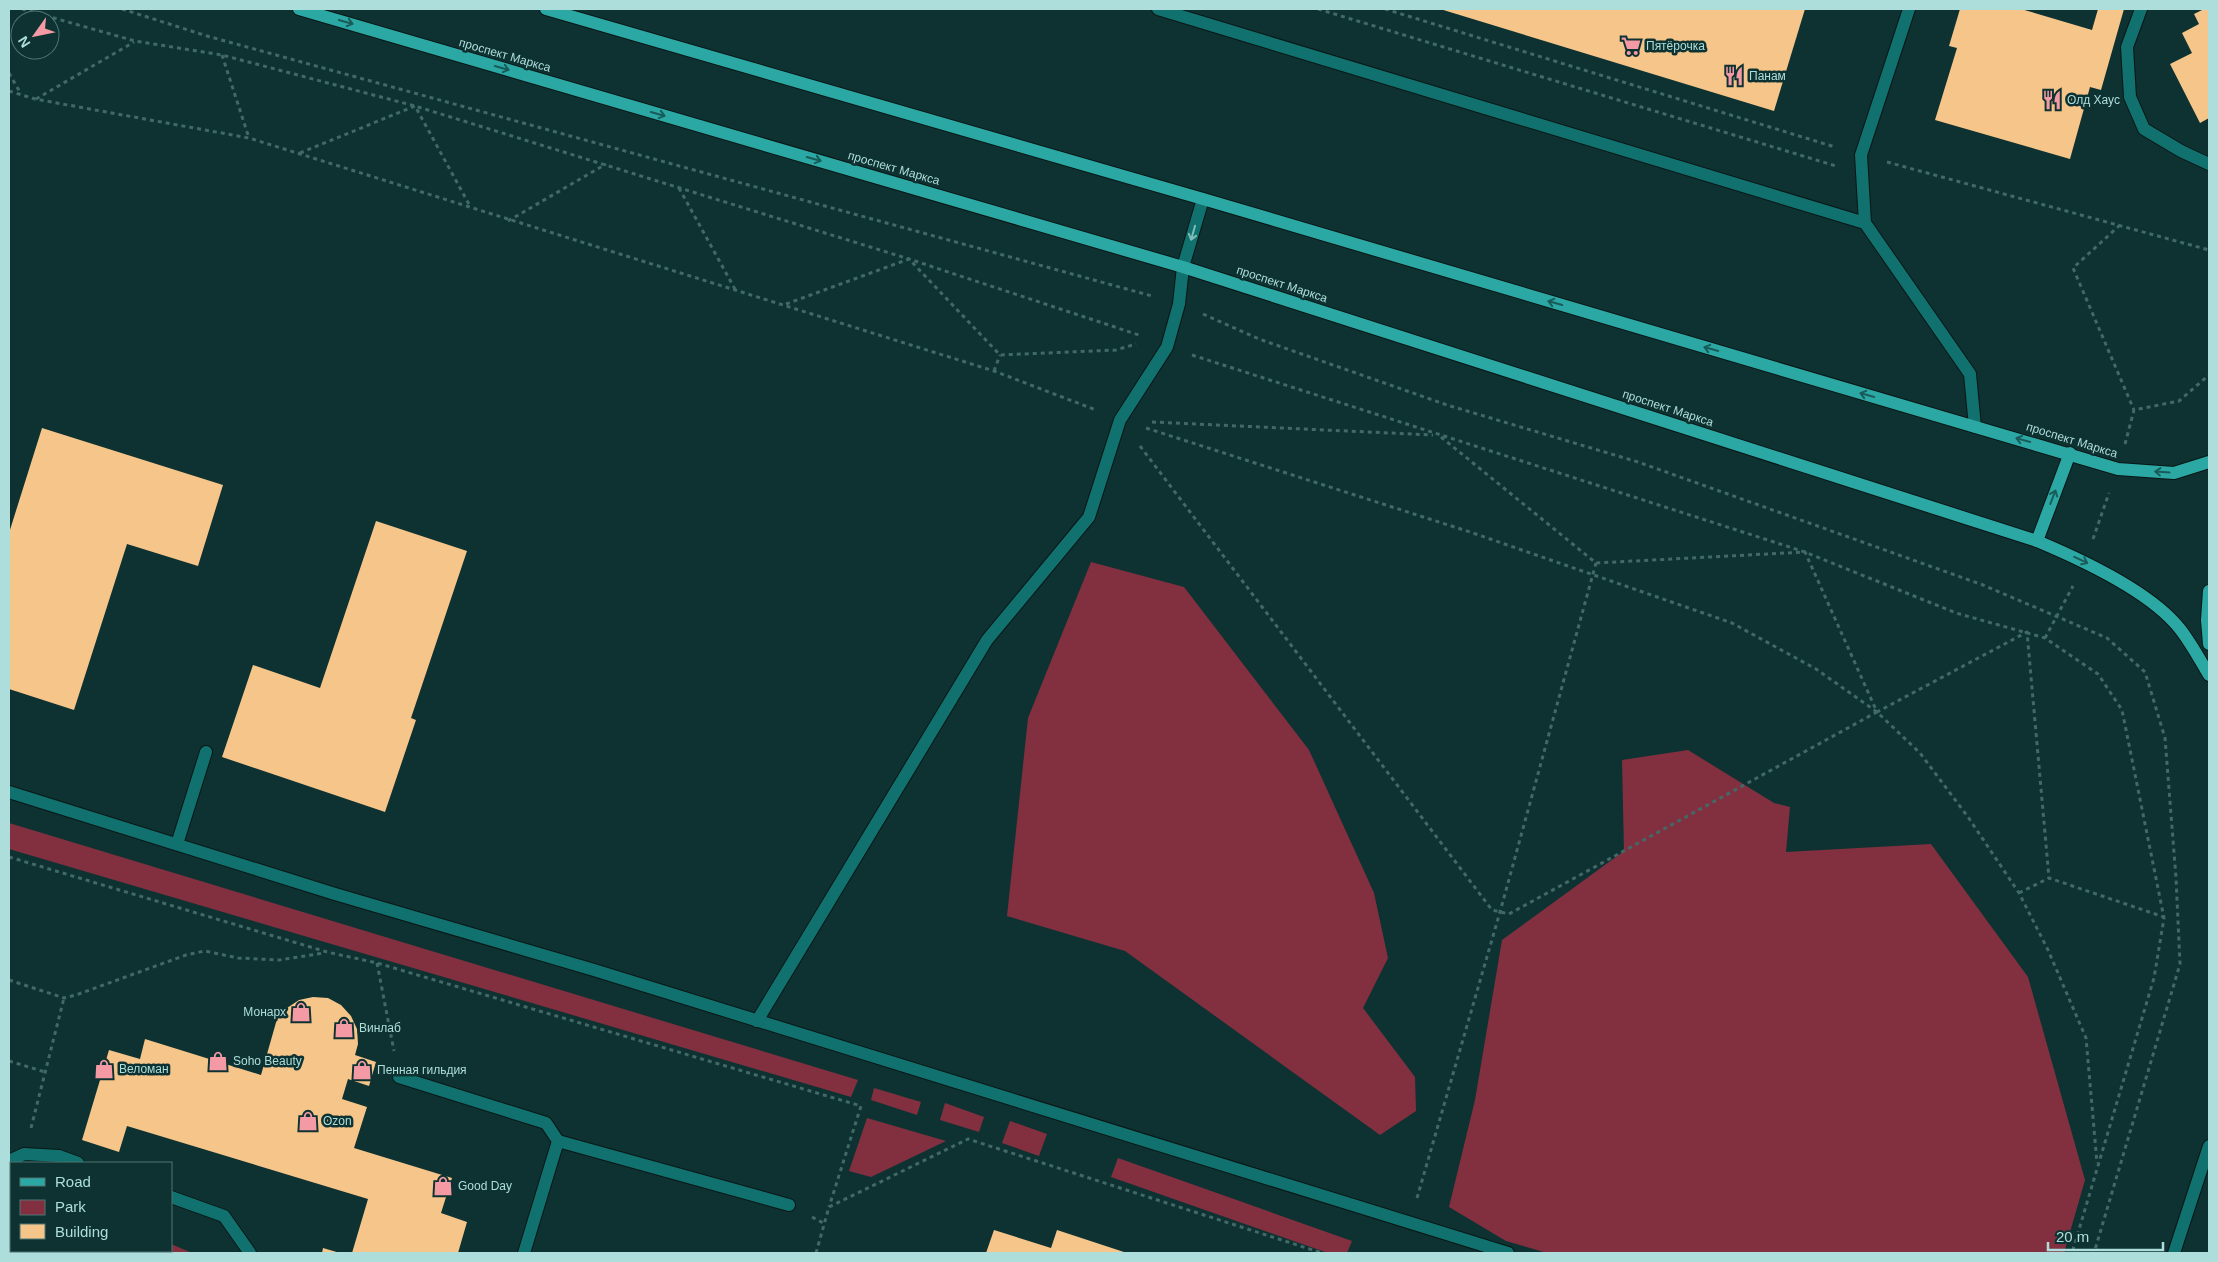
<svg xmlns="http://www.w3.org/2000/svg" width="2218" height="1262" font-family="Arial,sans-serif">
  <style>
    .green { fill: #823040 }
    .building { fill: #f6c58a }
    .lines { fill: none; stroke-linecap: round; stroke-linejoin: round }
    .lane-casing { stroke: #081716; stroke-width: 14 }
    .primary-casing { stroke: #081716; stroke-width: 14 }
    .path { stroke: #416967; stroke-width: 3; stroke-dasharray: 4 4; stroke-linecap: butt }
    .lane { stroke: #10716e; stroke-width: 12 }
    .primary { stroke: #2ca8a4; stroke-width: 12 }
    .oneway { stroke: #185b59 }
    .oneway2 { stroke: #7ebdba }
    .labels { text-anchor: middle; stroke-width: 5; stroke-linejoin: round; paint-order: stroke }
    .poi-label { font-size: 12px; fill: #addedb; stroke: #0e3231; text-anchor: start }
    .street-label { font-size: 12px; fill: #addedb; stroke: #0e3231 }
  </style>
  <rect width="100%" height="100%" fill="#0e3231"/>
  <g class="green">
    <polygon points="1091,562 1184,587 1309,750 1374,893 1388,958 1363,1008 1415,1077 1416,1111 1380,1135 1125,951 1007,916 1028,718"/>
    <polygon points="1688,750 1774,803 1790,807 1786,852 1931,844 2028,977 2085,1180 2064,1253 1547,1253 1506,1241 1449,1207 1475,1100 1502,940 1624,851 1622,760"/>
    <polygon points="9,823 858,1080 851,1097 9,849"/>
    <polygon points="874,1088 921,1102 917,1115 871,1100"/>
    <polygon points="945,1103 984,1117 979,1132 940,1120"/>
    <polygon points="867,1118 946,1141 871,1177 849,1171"/>
    <polygon points="1010,1121 1047,1134 1039,1156 1002,1143"/>
    <polygon points="1118,1158 1352,1241 1347,1253 1328,1253 1111,1177"/>
    <polygon points="11,1196 11,1251 171,1251 171,1244 192,1253 9,1253 9,1197"/>
  </g>
  <g class="building">
    <polygon points="1440,9 1805,9 1774,111"/>
    <polygon points="1960,9 2021,9 2092,30 2098,9 2124,9 2101,90 2090,87 2070,159 1935,120 1957,48 1949,46"/>
    <polygon points="2204,9 2209,9 2209,118 2200,123 2170,64 2192,53 2182,33 2199,24 2194,14"/>
    <polygon points="42,428 223,485 198,566 127,544 74,710 9,689 9,533"/>
    <polygon points="376,521 467,551 411,718 416,720 385,812 222,757 253,665 320,688"/>
    <polygon points="313,997 328,998 341,1005 351,1016 357,1029 358,1044 355,1055 376,1062 369,1086 348,1079 342,1099 367,1107 354,1148 452,1178 441,1213 467,1222 458,1253 352,1253 368,1199 127,1126 119,1152 82,1140 109,1050 140,1059 145,1039 261,1075 277,1019 287,1008 299,1000"/>
    <polygon points="994,1230 1051,1248 1057,1230 1127,1253 986,1253"/>
    <polygon points="323,1248 340,1253 322,1253"/>
  </g>
  <g class="lines">
    <defs>
      <g id="lane">
        <polyline points="1158,9 1865,223 1970,374 1975,427"/>
        <polyline points="2141,9 2127,47 2130,97 2144,129 2181,151 2209,164"/>
        <polyline points="1865,223 1861,155 1909,9"/>
        <polyline points="9,792 335,894 594,970 1508,1253"/>
        <polyline points="177,844 206,752"/>
        <polyline points="757,1021 987,640 1089,517 1120,420 1167,347 1179,304 1183,267 1203,199"/>
        <polyline points="399,1077 546,1123 558,1141 524,1253"/>
        <polyline points="558,1141 789,1205"/>
        <polyline points="9,1161 24,1154 59,1156 78,1163"/>
        <polyline points="171,1197 224,1216 250,1253"/>
        <polyline points="2174,1253 2209,1146"/>
      </g>
      <g id="primary">
        <path d="M299,9l884,258 854,274c43,18 114,51 143,88 11,14 20,31 29,46"/>
        <polyline points="546,9 1203,199 2118,469 2174,473 2209,462"/>
        <polyline points="2037,541 2070,453"/>
        <polyline points="2209,591 2207,620 2209,644"/>
      </g>
    </defs>
    <use href="#lane" class="lane-casing"/>
    <use href="#primary" class="primary-casing"/>
    <g class="path">
      <polyline points="22,9 135,41 222,55 415,106 909,259 1142,336"/>
      <polyline points="122,9 207,36 1152,296"/>
      <polyline points="1318,9 1836,166"/>
      <polyline points="1385,9 1835,147"/>
      <polyline points="222,55 249,138"/>
      <polyline points="9,73 21,94"/>
      <polyline points="9,91 35,99 249,138 994,371 1096,410"/>
      <polyline points="36,99 134,42"/>
      <polyline points="300,153 415,106 470,206"/>
      <polyline points="1887,162 2209,250"/>
      <polyline points="679,188 736,291"/>
      <polyline points="508,221 606,164"/>
      <polyline points="2120,225 2073,268 2134,410"/>
      <polyline points="786,304 909,259 1000,355 1116,350 1136,344"/>
      <polyline points="1203,314 1259,339 1447,405 1638,462 1983,585 2107,638 2145,672 2165,738 2176,878 2180,964 2094,1253"/>
      <polyline points="1192,355 1805,552 1956,613 2045,638 2098,674 2122,710 2164,918 2154,978 2072,1253"/>
      <polyline points="994,371 1000,355"/>
      <polyline points="1152,422 1433,435"/>
      <polyline points="1146,428 1470,532 1732,623 1816,669 1877,712 1920,753 1968,817 2019,893 2048,950 2086,1038 2097,1163"/>
      <polyline points="1441,437 1596,563 1805,552 1877,712 2027,632 2049,878 2164,917"/>
      <polyline points="2125,444 2134,410 2179,401 2209,375"/>
      <polyline points="1140,446 1492,910 1509,914 1877,712"/>
      <polyline points="2093,539 2109,493"/>
      <polyline points="2045,638 2073,586"/>
      <polyline points="9,857 327,952 377,963 861,1106 829,1207"/>
      <polyline points="2019,893 2049,878"/>
      <polyline points="377,963 394,1051"/>
      <polyline points="9,980 64,998 76,995 186,955 205,951 238,958 279,960 324,953"/>
      <polyline points="9,1061 45,1072"/>
      <polyline points="31,1128 64,998"/>
      <polyline points="1417,1198 1500,912 1596,563"/>
      <polyline points="812,1217 825,1224"/>
      <polyline points="816,1253 829,1207 968,1139 1322,1253"/>
    </g>
    <use href="#lane" class="lane"/>
    <use href="#primary" class="primary"/>
  </g>
  <defs><path id="oneway-shaft" d="M-6 0H5M1.5-3L5.5 0L1.5 3" fill="none" stroke-width="1.6" stroke-linecap="round" stroke-linejoin="round" transform="scale(1.25)"/></defs>
  <g class="oneway">
    <use href="#oneway-shaft" transform="translate(346 22) rotate(16)"/>
    <use href="#oneway-shaft" transform="translate(502 68) rotate(16)"/>
    <use href="#oneway-shaft" transform="translate(658 114) rotate(16)"/>
    <use href="#oneway-shaft" transform="translate(814 159) rotate(16)"/>
    <use href="#oneway-shaft" transform="translate(1555 303) rotate(-164)"/>
    <use href="#oneway-shaft" transform="translate(1711 349) rotate(-164)"/>
    <use href="#oneway-shaft" transform="translate(1867 395) rotate(-164)"/>
    <use href="#oneway-shaft" transform="translate(2023 440) rotate(-165)"/>
    <use href="#oneway-shaft" transform="translate(2162 472) rotate(-176)"/>
    <use href="#oneway-shaft" transform="translate(2053 497) rotate(-69)"/>
    <use href="#oneway-shaft" transform="translate(2081 560) rotate(25)"/>
  </g>
  <use class="oneway2" href="#oneway-shaft" transform="translate(1193 233) rotate(106)"/>
  <defs>
    <symbol id="supermarket-bare" viewBox="-9 -9 18 18"><path d="M-6-5.5h2.5l.6 2H6L4.5 2H-2.5L-4.4-4H-6ZM-1.5 3.2a1.3 1.3 0 1 0 .1 0ZM3 3.2a1.3 1.3 0 1 0 .1 0Z" fill="#f49aa5" stroke="#0e3231" stroke-width="2.5" paint-order="stroke"/></symbol>
    <symbol id="restaurant-bare" viewBox="-9 -9 18 18"><path d="M-5-6h1v4h1v-4h1v4h1v-4h1v5L-1.5 .5V6h-2V.5L-5-1ZM5-6V6H3V1.5H1.5Q1.5-4 5-6Z" fill="#f49aa5" stroke="#0e3231" stroke-width="2.5" paint-order="stroke"/></symbol>
    <symbol id="shop-bare" viewBox="-9 -9 18 18"><path d="M-5-2.5h2.3a2.7 3.5 0 0 1 5.4 0H5L5.5 6h-11ZM-1.5-2.5h3a1.5 2.3 0 0 0-3 0Z" fill="#f49aa5" stroke="#0e3231" stroke-width="2.5" paint-order="stroke"/></symbol>
  </defs>
  <g fill-rule="evenodd">
    <use href="#supermarket-bare" x="1617" y="32" width="28" height="28"/>
    <use href="#restaurant-bare" x="1720" y="62" width="28" height="28"/>
    <use href="#restaurant-bare" x="2038" y="86" width="28" height="28"/>
    <use href="#shop-bare" x="287" y="998" width="28" height="28"/>
    <use href="#shop-bare" x="330" y="1014" width="28" height="28"/>
    <use href="#shop-bare" x="204" y="1047" width="28" height="28"/>
    <use href="#shop-bare" x="90" y="1055" width="28" height="28"/>
    <use href="#shop-bare" x="348" y="1056" width="28" height="28"/>
    <use href="#shop-bare" x="294" y="1107" width="28" height="28"/>
    <use href="#shop-bare" x="429" y="1172" width="28" height="28"/>
  </g>
  <g class="labels">
    <g class="poi-label">
      <text x="1646" y="50">Пятёрочка</text>
      <text x="1749" y="80">Панам</text>
      <text x="2067" y="104">Олд Хаус</text>
      <text x="286" y="1016" text-anchor="end">Монарх</text>
      <text x="359" y="1032">Винлаб</text>
      <text x="233" y="1065">Soho Beauty</text>
      <text x="119" y="1073">Веломан</text>
      <text x="377" y="1074">Пенная гильдия</text>
      <text x="323" y="1125">Ozon</text>
      <text x="458" y="1190">Good Day</text>
    </g>
    <g class="street-label">
      <text transform="translate(505 55) rotate(16)" y="4">проспект Маркса</text>
      <text transform="translate(894 168) rotate(16)" y="4">проспект Маркса</text>
      <text transform="translate(1282 284) rotate(18)" y="4">проспект Маркса</text>
      <text transform="translate(1668 408) rotate(18)" y="4">проспект Маркса</text>
      <text transform="translate(2072 440) rotate(17)" y="4">проспект Маркса</text>
    </g>
  </g>
  <rect width="2218" height="1262" fill="none" stroke="#addedb" stroke-width="20"/>
  <rect x="10" y="1162" width="162" height="90" fill="#0e3231" stroke="#4e7775"/>
  <rect x="20" y="1178" width="25" height="8" fill="#2ca8a4" stroke="#4e7775"/>
  <text x="55" y="1187" font-size="15" fill="#addedb">Road</text>
  <rect x="20" y="1200" width="25" height="15" fill="#823040" stroke="#4e7775"/>
  <text x="55" y="1212" font-size="15" fill="#addedb">Park</text>
  <rect x="20" y="1224" width="25" height="15" fill="#f6c58a" stroke="#4e7775"/>
  <text x="55" y="1237" font-size="15" fill="#addedb">Building</text>
  <g transform="translate(35 35) rotate(237)"><circle r="24" fill="#0e3231" stroke="#4e7775"/>
  <path d="M0-4L9 19L0 12L-9 19Z" fill="#f49aa5"/>
  <text y="-8" font-size="14" font-weight="bold" text-anchor="middle" fill="#addedb">N</text>
  </g>
  <path d="M2048 1242v8h115v-8" fill="none" stroke="#addedb" stroke-width="2.5"/>
  <text x="2056" y="1242" font-size="15" fill="#addedb" stroke="#0e3231" stroke-width="4" paint-order="stroke">20 m</text>
</svg>
